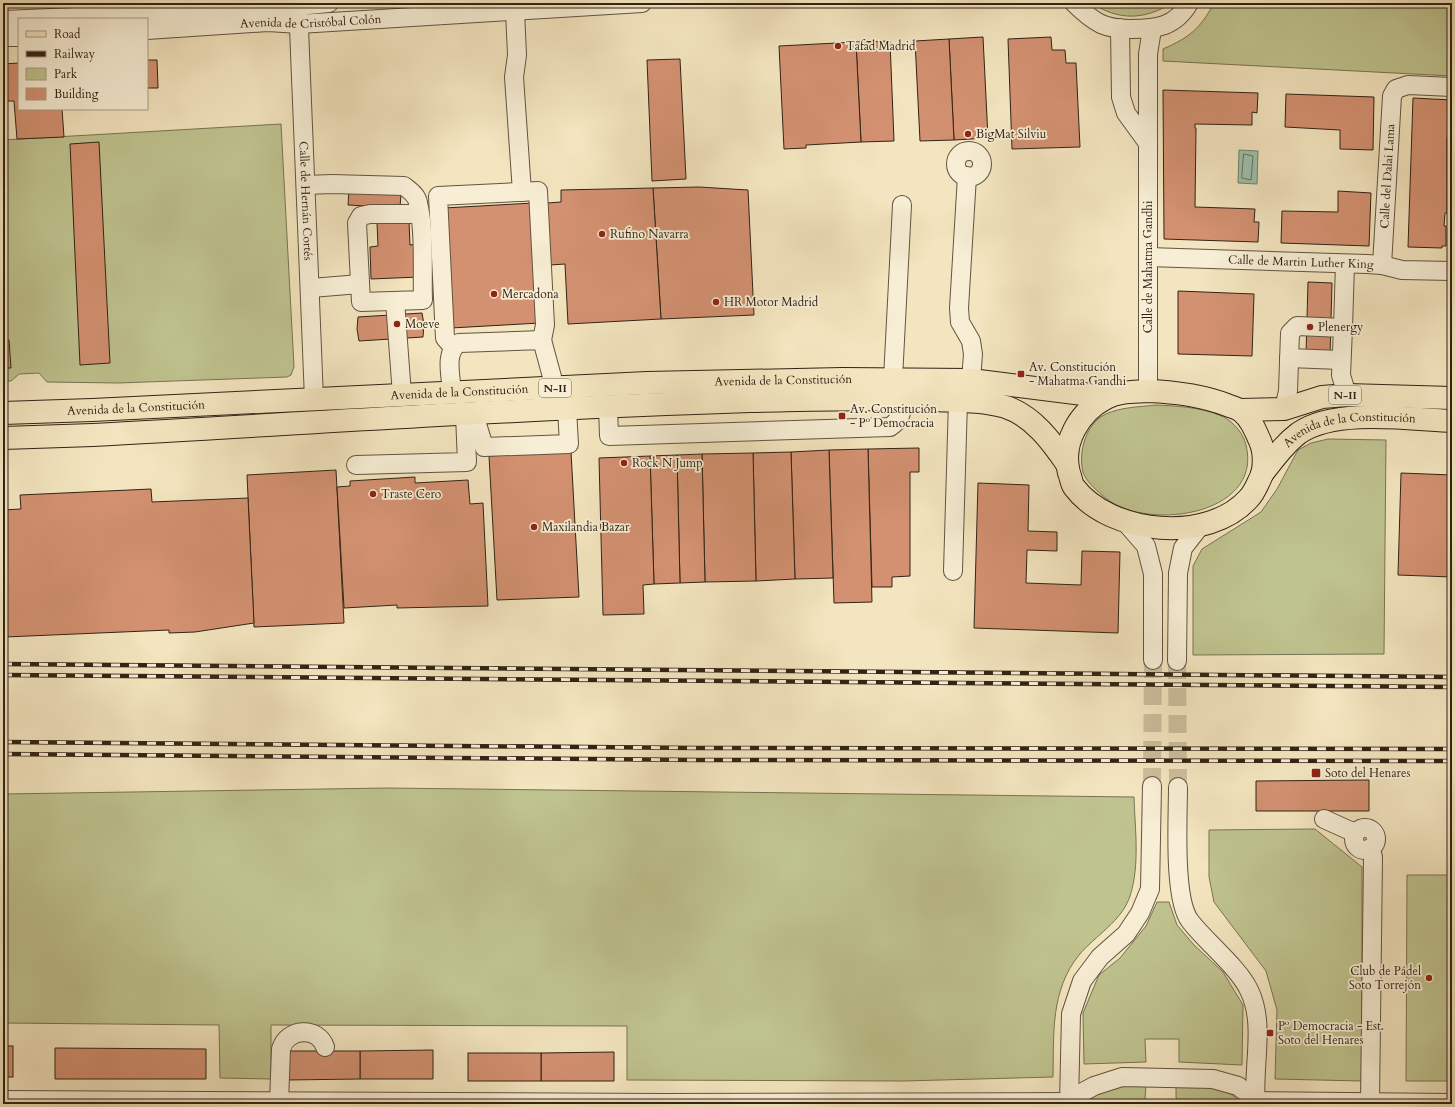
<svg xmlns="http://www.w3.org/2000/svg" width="1455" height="1107" font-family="Cardo,serif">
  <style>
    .green { fill: #bfc38f; stroke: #787352 }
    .water { fill: #9dc0ac; stroke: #728170 }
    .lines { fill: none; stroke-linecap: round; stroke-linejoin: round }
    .shore { stroke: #677260; stroke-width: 1 }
    .building { fill: #d39171; stroke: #312315 }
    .minor-tunnel { stroke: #ccbe9d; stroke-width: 18; stroke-dasharray: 18 9; stroke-linecap: butt }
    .minor-casing { stroke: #625440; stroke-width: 20 }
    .major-casing { stroke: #312315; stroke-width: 24 }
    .minor { stroke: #f7eed5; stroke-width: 18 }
    .major { stroke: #f3e5bf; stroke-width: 22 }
    .rail-casing { stroke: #312315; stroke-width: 4.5 }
    .rail { stroke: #f7eed5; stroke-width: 3; stroke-dasharray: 9; stroke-linecap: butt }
    .poi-dot { fill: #8f2418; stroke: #f7eed5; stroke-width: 1.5 }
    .labels { text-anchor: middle; stroke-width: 3.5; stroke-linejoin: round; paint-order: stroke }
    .shield { fill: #f7eed5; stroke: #6c604f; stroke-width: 1 }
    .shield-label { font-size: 11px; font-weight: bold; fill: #312315 }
    .street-label { font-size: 12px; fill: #312315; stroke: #f7eed5 }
    .poi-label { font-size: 12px; fill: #312315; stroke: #f7eed5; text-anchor: start }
  </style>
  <rect width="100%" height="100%" fill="#f3e5bf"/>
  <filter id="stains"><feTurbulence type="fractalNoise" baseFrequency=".005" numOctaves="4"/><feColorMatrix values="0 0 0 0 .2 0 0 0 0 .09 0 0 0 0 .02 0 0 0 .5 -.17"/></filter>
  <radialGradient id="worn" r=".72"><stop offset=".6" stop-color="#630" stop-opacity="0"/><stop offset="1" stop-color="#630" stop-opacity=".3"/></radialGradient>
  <g class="green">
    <path d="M1092,3h80c-27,17 -54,18 -80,0z"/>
    <path d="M1214,3h238v73l-289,-15v-12c27,-12 37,-20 51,-46z"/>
    <polygon points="281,124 294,367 291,375 287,377 118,383 47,382 39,373 19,374 11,381 3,381 3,140"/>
    <path d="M1156,405c21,1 43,2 63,10 12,4 24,17 27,30 18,72 -105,88 -144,50 -7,-6 -16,-14 -19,-23 -5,-20 3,-49 23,-58 15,-7 33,-7 50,-9z"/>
    <polygon points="1328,439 1386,440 1384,654 1193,655 1193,566 1202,549 1261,512 1277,489 1298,450 1311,443"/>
    <path d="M388,788l746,9c1,33 6,68 -4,99 -8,25 -35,40 -51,59 -29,36 -25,80 -26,122l-149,4 -277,-1v-54l-356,-1v54l-51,-1 -1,-53 -216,-2v-229z"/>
    <polygon points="1315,829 1362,867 1362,1081 1275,1079 1277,1010 1266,971 1214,902 1209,877 1209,830"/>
    <polygon points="1407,875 1452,875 1452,1081 1406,1081"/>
    <polygon points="1157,902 1169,902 1177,925 1194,945 1223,972 1243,1005 1242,1065 1179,1062 1179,1039 1145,1039 1146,1062 1084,1064 1083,1013 1099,975 1120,958 1146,926"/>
    <path d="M1146,1085l-1,14 -5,5h-57c13,-19 43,-17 63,-19z"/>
    <path d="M1176,1087c21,1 51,-4 65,17h-58l-7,-6z"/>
  </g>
  <polygon class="water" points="1239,150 1258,151 1257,184 1238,183"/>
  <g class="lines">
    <polygon class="shore" points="1244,154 1253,156 1251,180 1242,178"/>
  </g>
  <g class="building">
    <polygon points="983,37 988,138 954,140 949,39"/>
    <polygon points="1051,37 1052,50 1065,50 1066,63 1076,63 1080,147 1012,149 1008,39"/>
    <polygon points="949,39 954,140 920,141 915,41"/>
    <polygon points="890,41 894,141 861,142 856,42"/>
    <polygon points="856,42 861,142 806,145 806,148 784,149 779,46"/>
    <polygon points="680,59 686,179 652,181 647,60"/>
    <polygon points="147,60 157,60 158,88 147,88"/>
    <polygon points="19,63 19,109 62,109 64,137 17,139 14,101 3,101 3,64"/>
    <polygon points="1163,90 1258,93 1257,113 1252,112 1252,125 1195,124 1195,128 1196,128 1195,207 1255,209 1254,222 1259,222 1258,242 1164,239"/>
    <polygon points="1286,94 1374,97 1373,150 1340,149 1340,130 1285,127"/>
    <polygon points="1413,98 1452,100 1452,137 1447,137 1447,213 1445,213 1444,226 1446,226 1446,246 1442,246 1442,248 1408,247"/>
    <polygon points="99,142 110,363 80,365 70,144"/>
    <polygon points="699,187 748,190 754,315 661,319 653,188"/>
    <polygon points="653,188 661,319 568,324 565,264 550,265 547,203 561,202 561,190"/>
    <polygon points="349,189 401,193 400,208 348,205"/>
    <polygon points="1338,191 1371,193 1369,246 1281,243 1282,211 1338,212"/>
    <polygon points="533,203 540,323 451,328 444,208"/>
    <polygon points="409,222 410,245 418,244 419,277 371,279 370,247 378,246 377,223"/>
    <polygon points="1308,282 1332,283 1330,355 1306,354"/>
    <polygon points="1178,291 1254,294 1252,356 1178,354"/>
    <polygon points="422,313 424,324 423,337 359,341 357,329 358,317"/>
    <polygon points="9,340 11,368 3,368 3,341"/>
    <polygon points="919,448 919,472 910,472 910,576 892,577 892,587 872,587 868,449"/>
    <polygon points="868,449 872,602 834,603 829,450"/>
    <polygon points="829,450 833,578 795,579 791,452"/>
    <polygon points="571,452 579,597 497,600 489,456"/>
    <polygon points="791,452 795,579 756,581 753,453"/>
    <polygon points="753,453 756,581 705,582 702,454"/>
    <polygon points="702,454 705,582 680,583 677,455"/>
    <polygon points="677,455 680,583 654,584 650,456"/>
    <polygon points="650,456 654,584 643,585 644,614 603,615 599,458"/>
    <polygon points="336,470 344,623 254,627 247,475"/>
    <polygon points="1401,473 1452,475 1452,577 1398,575"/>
    <polygon points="415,477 415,483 468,480 470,504 483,503 488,606 397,608 397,605 344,608 337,487 350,486 350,481"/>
    <polygon points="978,483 1029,485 1028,531 1057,532 1057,551 1027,550 1026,583 1081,585 1082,551 1120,552 1118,633 974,628"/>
    <polygon points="151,489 152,502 248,498 254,623 195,632 169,633 169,630 5,637 3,593 3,510 21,509 20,495"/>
    <polygon points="1369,780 1369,811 1256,811 1256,781"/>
    <rect x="3" y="1046" width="10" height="31"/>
    <polygon points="55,1048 206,1049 206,1079 55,1079"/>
    <polygon points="433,1050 433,1079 360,1079 360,1051"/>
    <polygon points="287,1051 360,1051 360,1079 287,1080"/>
    <polygon points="614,1052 614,1081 541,1081 541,1053"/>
    <rect x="468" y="1053" width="73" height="28"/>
  </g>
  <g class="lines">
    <g class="minor-tunnel">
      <polyline points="1177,661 1178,787"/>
      <polyline points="1152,786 1153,660"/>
    </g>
    <defs>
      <g id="minor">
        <path id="s1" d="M298,3l16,396"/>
        <path d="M1074,3c8,8 17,16 27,21 9,4 20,5 30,5 26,0 44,-2 58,-26"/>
        <polyline points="515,11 517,55 514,77 522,192"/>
        <polyline points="3,20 267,9 329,3"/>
        <polyline points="1120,28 1121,97 1126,113 1147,142"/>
        <path id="s2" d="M147,30l121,-8 31,2 343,-21"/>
        <polyline points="3,37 19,37"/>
        <circle cx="969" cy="164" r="13"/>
        <polyline points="967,176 959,308 960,322 971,341 973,354 971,380"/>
        <path d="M306,185l26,-1 72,2c6,5 13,9 14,17 7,28 4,68 5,97l-62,2 -4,-79 4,-7 9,-2h49"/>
        <path id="s3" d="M1148,257l219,7 15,1 20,5 50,1"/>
        <path id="s4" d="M1382,265l10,-169 4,-7 12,-4 44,2"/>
        <polyline points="311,288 360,284"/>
        <polyline points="395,301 402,395"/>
        <polyline points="1343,328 1345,264"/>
        <polyline points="453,347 445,338 438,196 538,191 545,325 542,340"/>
        <polyline points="1289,358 1341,360"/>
        <polyline points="893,379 902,205"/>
        <polyline points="1148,391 1148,54 1152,29"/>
        <path d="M452,392c-1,-16 -8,-40 7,-49l83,-3 13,48"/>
        <path d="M608,407l1,29 281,-9c11,-7 12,-16 14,-28"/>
        <polyline points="1284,409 1288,391 1290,333 1297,326 1343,328 1341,375 1347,395"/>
        <polyline points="474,414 484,447 569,444 567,409"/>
        <polyline points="356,465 467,462 465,415"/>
        <polyline points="1126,523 1146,546 1153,574 1153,660"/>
        <polyline points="953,571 958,401"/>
        <polyline points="1177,661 1178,573 1183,548 1201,525"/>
        <path d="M1178,787c0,30 -5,112 12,134 17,22 48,46 59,69 17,34 3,78 7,114"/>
        <polyline points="1324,819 1355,833"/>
        <circle cx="1365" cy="839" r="11"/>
        <polyline points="1070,1099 1094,1086 1122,1077 1213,1079 1238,1086 1255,1099"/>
        <polyline points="3,1100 663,1103 1069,1102"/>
        <polyline points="1256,1101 1452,1103"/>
        <path d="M279,1102l2,-53c6,-21 37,-23 44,-2"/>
        <polyline points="1370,1103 1373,857 1370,848"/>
        <polyline points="1069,1104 1071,1014 1082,981 1100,957 1126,934 1140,913 1150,889 1152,786"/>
      </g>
      <g id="major">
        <path d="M1148,391c28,1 53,4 79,14 5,2 10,3 14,6 10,8 14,19 19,30 5,11 5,28 0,38 -3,6 -6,14 -11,19 -40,46 -139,37 -175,-11 -3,-4 -3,-10 -5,-14 -8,-30 10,-61 37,-75 13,-7 28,-6 42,-7z"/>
        <polyline points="1240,410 1284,409 1322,397 1347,395 1452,398"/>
        <path id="s5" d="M3,413l89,-3 555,-27 195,-4 129,1 136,17"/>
        <path d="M3,438l90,-3c219,-12 438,-27 657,-34 60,-1 121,-3 181,-1 25,1 51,0 75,7 27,9 46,35 61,57"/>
        <path id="s6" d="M1262,474c12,-15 22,-30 37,-41 36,-25 110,-14 153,-12"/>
      </g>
    </defs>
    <use href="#minor" class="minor-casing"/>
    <use href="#major" class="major-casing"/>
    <use href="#minor" class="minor"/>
    <use href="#major" class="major"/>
    <defs>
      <g id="rail">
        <polyline points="3,664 1452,677"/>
        <polyline points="3,675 1452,687"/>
        <polyline points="3,742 696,748 1452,749"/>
        <polyline points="3,754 698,760 1452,761"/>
      </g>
    </defs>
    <use href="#rail" class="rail-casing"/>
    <use href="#rail" class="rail"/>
  </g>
  <g class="poi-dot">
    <circle cx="838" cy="46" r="4"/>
    <circle cx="968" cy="134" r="4"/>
    <circle cx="602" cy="234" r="4"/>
    <circle cx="494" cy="294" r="4"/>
    <circle cx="716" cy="302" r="4"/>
    <circle cx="397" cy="324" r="4"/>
    <circle cx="1310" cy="327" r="4"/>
    <rect x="1017" y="370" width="8" height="8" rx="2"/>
    <rect x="838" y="412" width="8" height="8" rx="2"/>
    <circle cx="624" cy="463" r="4"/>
    <circle cx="373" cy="494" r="4"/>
    <circle cx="534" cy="527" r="4"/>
    <rect x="1311" y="768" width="10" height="10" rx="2"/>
    <circle cx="1429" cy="978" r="4"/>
    <rect x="1266" y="1029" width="8" height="8" rx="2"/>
  </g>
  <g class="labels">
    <g class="shield">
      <rect x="539" y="379" width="32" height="18" rx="3"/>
      <rect x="1329" y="386" width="32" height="18" rx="3"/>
    </g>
    <g class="shield-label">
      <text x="555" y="392">N-II</text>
      <text x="1345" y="399">N-II</text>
    </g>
    <g class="street-label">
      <text dy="4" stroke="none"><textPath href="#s2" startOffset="164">Avenida de Cristóbal Colón</textPath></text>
      <text dy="4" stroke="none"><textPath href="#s4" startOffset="89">Calle del Dalai Lama</textPath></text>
      <text dy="4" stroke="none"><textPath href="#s1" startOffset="198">Calle de Hernán Cortés</textPath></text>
      <text dy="4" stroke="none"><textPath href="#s3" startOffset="153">Calle de Martin Luther King</textPath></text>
      <text transform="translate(1148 267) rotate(-90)" y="4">Calle de Mahatma Gandhi</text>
      <text dy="4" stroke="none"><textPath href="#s5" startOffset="781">Avenida de la Constitución</textPath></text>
      <text dy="4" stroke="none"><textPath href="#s5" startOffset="457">Avenida de la Constitución</textPath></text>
      <text dy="4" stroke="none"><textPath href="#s5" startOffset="133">Avenida de la Constitución</textPath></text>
      <text dy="4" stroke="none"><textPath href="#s6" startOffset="106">Avenida de la Constitución</textPath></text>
    </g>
    <g class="poi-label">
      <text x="846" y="50">Tafad Madrid</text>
      <text x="976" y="138">BigMat Silviu</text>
      <text x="610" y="238">Rufino Navarra</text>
      <text x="502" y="298">Mercadona</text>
      <text x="724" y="306">HR Motor Madrid</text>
      <text x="405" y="328">Moeve</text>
      <text x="1318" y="331">Plenergy</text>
      <text x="1029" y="371">Av. Constitución<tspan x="1029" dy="14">- Mahatma Gandhi</tspan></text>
      <text x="850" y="413">Av. Constitución<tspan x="850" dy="14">- Pº Democracia</tspan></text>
      <text x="632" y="467">Rock N Jump</text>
      <text x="381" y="498">Traste Cero</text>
      <text x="542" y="531">Maxilandia Bazar</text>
      <text x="1325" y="777">Soto del Henares</text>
      <text x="1421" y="975" text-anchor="end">Club de Pádel<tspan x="1421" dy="14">Soto Torrejón</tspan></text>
      <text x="1278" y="1030">Pº Democracia - Est.<tspan x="1278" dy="14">Soto del Henares</tspan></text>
    </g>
  </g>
  <rect width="1455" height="1107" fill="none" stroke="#f3e5bf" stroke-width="16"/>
  <rect x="4" y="4" width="1447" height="1099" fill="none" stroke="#312315" stroke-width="2"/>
  <rect x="8" y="8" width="1439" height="1091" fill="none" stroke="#312315"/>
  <rect x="18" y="18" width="130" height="92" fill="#f7eed5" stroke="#a89d88"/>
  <rect x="26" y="31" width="20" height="6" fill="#f3e5bf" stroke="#a89d88"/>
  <text x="54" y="38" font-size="12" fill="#312315">Road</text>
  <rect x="26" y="51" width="20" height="6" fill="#312315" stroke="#a89d88"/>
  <text x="54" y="58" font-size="12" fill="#312315">Railway</text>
  <rect x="26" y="68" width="20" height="12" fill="#bfc38f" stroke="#a89d88"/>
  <text x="54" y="78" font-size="12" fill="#312315">Park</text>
  <rect x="26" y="88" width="20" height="12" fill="#d39171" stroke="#a89d88"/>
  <text x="54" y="98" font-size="12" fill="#312315">Building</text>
  <rect width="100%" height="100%" filter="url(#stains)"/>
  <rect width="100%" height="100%" fill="url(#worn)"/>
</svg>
